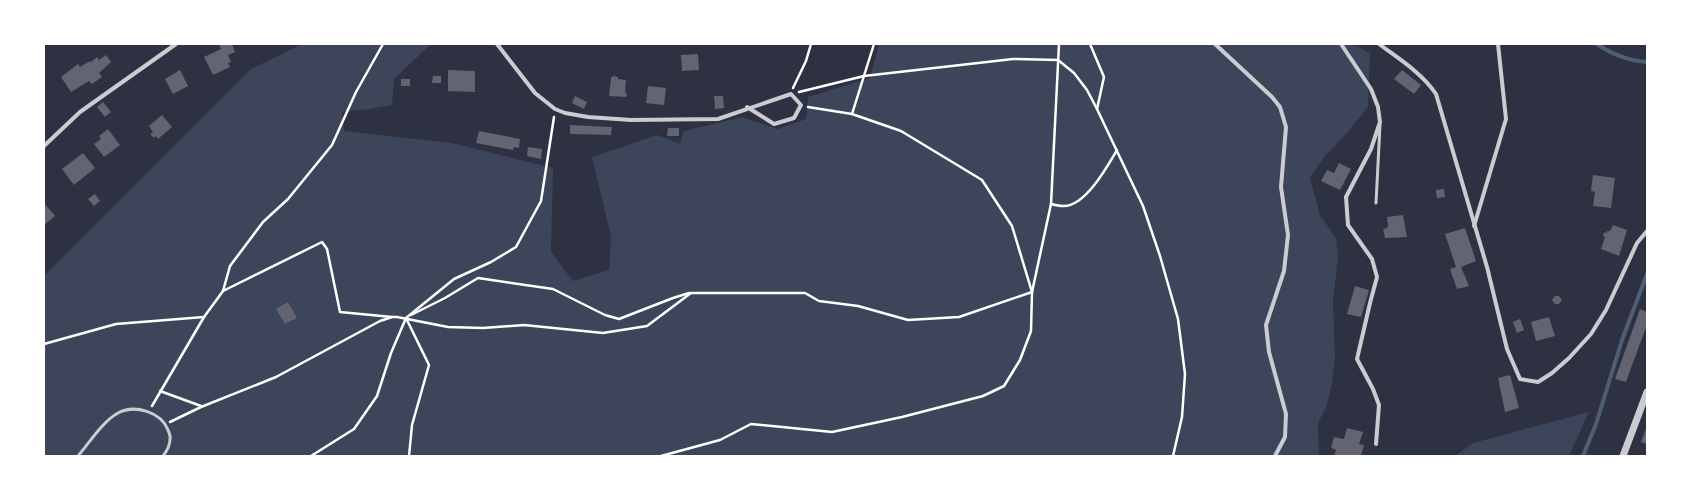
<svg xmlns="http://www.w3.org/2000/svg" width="1691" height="500" font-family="Manrope,sans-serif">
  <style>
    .green { fill: #3c4559 }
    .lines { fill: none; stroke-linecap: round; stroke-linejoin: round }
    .stream { stroke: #4f5d75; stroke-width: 4 }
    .building { fill: #626471 }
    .path { stroke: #fff; stroke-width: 2.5 }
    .service { stroke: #caccd0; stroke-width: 3 }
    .minor { stroke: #caccd0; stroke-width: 4 }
    .tertiary { stroke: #caccd0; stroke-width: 7 }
  </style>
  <rect width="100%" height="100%" fill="#2d3142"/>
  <g class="green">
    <polygon points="302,44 431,44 394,79 392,105 369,109 342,112 344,131 452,143 553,168 551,252 573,281 609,270 611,237 592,157 657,135 680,144 684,131 742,117 778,129 806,119 808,97 870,78 879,44 1352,44 1370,53 1368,107 1346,134 1325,156 1310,178 1320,215 1336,238 1338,257 1333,302 1335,357 1332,383 1327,405 1318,423 1319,456 44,456 44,276 251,69"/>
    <polygon points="1589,412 1569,456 1455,456 1473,443"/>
  </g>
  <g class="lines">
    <g class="stream">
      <path d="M1597,44c14,10 33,17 50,18"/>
      <polyline points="1583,456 1596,424 1622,340 1647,274"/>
    </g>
  </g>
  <g class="building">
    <polygon points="219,44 232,44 235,52 228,55 231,62 228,63 230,67 213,75 204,57 221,49"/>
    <polygon points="698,54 699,70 682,71 681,55"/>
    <polygon points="106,55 111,62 99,73 102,77 92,84 89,81 71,92 61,77 78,64 80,67 90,61 91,62 97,57 99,60"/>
    <polygon points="180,70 188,86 173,94 165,79"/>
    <polygon points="448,70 475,71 475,92 448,91"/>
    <polygon points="1402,70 1421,85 1414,94 1394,79"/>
    <polygon points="433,76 441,76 441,83 432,83"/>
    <polygon points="613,76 618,77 618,79 626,80 625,92 627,94 626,97 609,96 611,78"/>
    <rect x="401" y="79" width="9" height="7"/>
    <polygon points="648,86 666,88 664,105 646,103"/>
    <polygon points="575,96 587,102 584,109 572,103"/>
    <polygon points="714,96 723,96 724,108 715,109"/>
    <polygon points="103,102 111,112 105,117 97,107"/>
    <polygon points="162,115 172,127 158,139 156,136 154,138 150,134 153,132 149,126"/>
    <polygon points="570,125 612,127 611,135 570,134"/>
    <polygon points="668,128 679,128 679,136 667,136"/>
    <polygon points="108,129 120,145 104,157 94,144 101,139 99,136"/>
    <polygon points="479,131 520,139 519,148 514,147 513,150 476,143"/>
    <polygon points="528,147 542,149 541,159 527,156"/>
    <polygon points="83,153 95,168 74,185 62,169"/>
    <polygon points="1339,163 1351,169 1340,190 1321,181 1327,170 1334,173"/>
    <polygon points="1593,175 1615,178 1611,208 1593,206 1595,192 1591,191"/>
    <polygon points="1444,189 1445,197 1437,198 1436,190"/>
    <polygon points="95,194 100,201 94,206 88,199"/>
    <polygon points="44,203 55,216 44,225"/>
    <polygon points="1403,215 1407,237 1385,238 1383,229 1387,228 1388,226 1387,217"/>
    <polygon points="1613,225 1627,230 1619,256 1601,249 1605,237 1603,236 1604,232 1607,233 1607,231 1610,231"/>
    <polygon points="1465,228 1476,261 1461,267 1469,286 1457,289 1450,269 1456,267 1445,234"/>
    <polygon points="1355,286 1369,290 1361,317 1347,314"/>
    <polygon points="1555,296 1559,296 1562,300 1559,304 1555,304 1552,300"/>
    <polygon points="288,302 297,318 285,324 276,309"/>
    <polygon points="1640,309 1647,312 1647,325 1631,368 1626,382 1615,379"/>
    <polygon points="1549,317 1555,336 1536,341 1531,322"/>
    <polygon points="1520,319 1524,330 1517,333 1513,322"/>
    <polygon points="1510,375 1519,408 1505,412 1498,378"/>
    <polygon points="1647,426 1647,444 1641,442"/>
    <polygon points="1347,428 1363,432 1359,444 1364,445 1361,456 1334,456 1336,450 1331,448 1334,437 1344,439"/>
  </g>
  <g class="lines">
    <g class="path">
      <polyline points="1090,44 1104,77 1097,109"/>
      <polyline points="793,88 806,61 811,44"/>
      <polyline points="799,92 864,76 1013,59 1058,60 1074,73 1087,90 1097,109 1143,206 1160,256 1178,319 1185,374 1182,417 1173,456"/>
      <polyline points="808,107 852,114 901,131 982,180 1012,226 1032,292"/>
      <polyline points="852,114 874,44"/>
      <path d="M1051,204c4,1 8,2 12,2 22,1 44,-39 54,-56"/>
      <polyline points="223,291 322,242 327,249 340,312 392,317"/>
      <polyline points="411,315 445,298 478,278 553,289 605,315 619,319 673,298 689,293"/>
      <polyline points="406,318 429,365 412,425 409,456"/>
      <polyline points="44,344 116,324 204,317"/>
      <polyline points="160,391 201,406"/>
      <polyline points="152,406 204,317 223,291 230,266 263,222 288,199 332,145 356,92 383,44"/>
      <polyline points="170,422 201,407 276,377 380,321 392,317 397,317 448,327 483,328 524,325 603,333 647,326 691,293 805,293 819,301 858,306 908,320 959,317 1032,292"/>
      <polyline points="311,456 354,429 377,396 391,353 406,318 454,279 491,262 516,247 541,201 554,117"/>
      <polyline points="661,456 720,440 751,424 832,432 902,417 983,396 1004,386 1020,360 1031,331 1032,292 1051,204 1059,44"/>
    </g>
    <g class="service">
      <polyline points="1376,203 1380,125"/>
      <path d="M78,456c12,-14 24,-34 40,-43 17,-9 43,-1 50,17 1,3 3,6 2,9 0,6 -3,12 -7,17"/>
    </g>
    <g class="minor">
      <polyline points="497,44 535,93 555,109 565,113 588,117 631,120 718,119 791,94 801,105 794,118 774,124 747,107"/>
      <polyline points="1215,44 1272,97 1280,107 1286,127 1281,187 1288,235 1284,271 1266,325 1269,352 1286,414 1285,437 1275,456"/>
      <polyline points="1341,44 1371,89 1378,107 1380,122 1371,149 1346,197 1348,225 1372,259 1377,277 1370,303 1357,359 1373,389 1379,405 1376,444"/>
      <path d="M1379,44c20,15 43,29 57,50l51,173 20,82 13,30 18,3 14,-9 17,-15 22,-24 15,-24 31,-67 10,-12"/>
      <polyline points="44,146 80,112 176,44"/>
      <polyline points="1474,226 1506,119 1498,44"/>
    </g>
    <polyline class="tertiary" points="1623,456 1647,392"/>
  </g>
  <rect width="1691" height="500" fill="none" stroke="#ffffff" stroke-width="90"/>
</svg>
